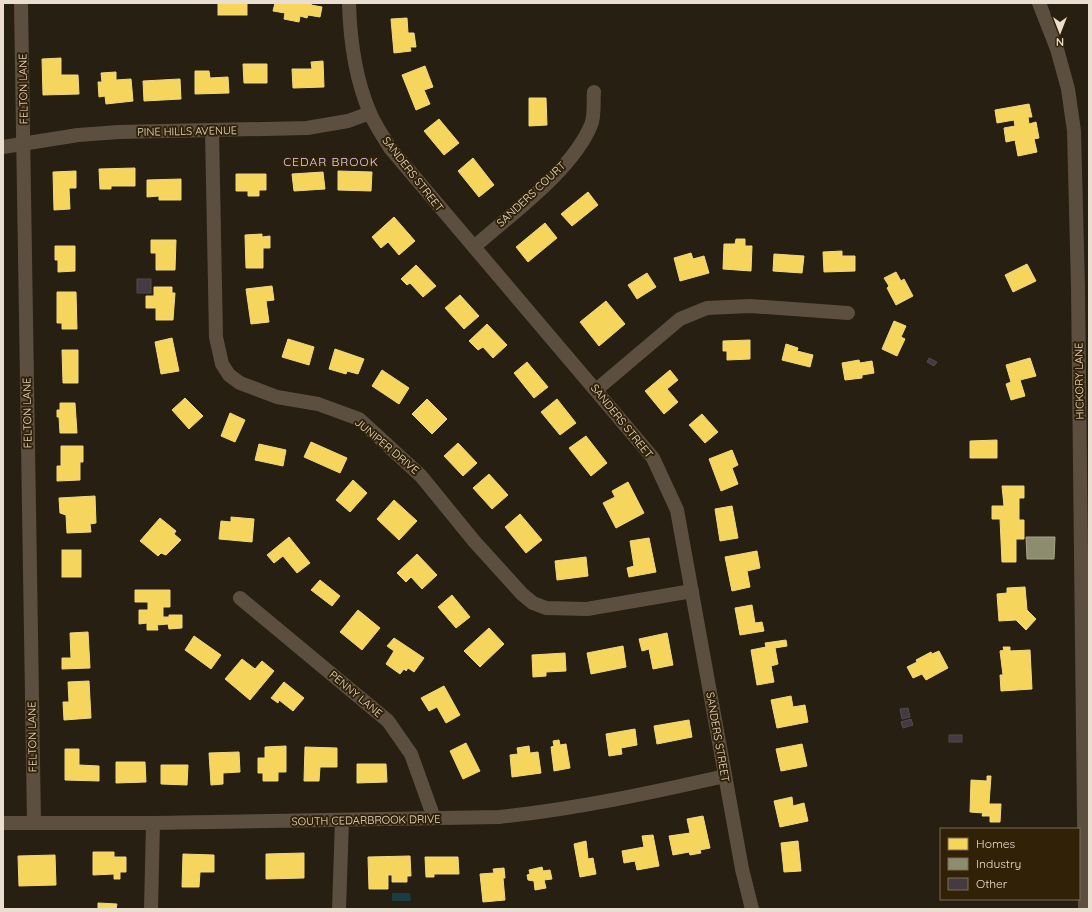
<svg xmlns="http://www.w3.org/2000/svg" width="1092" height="912" font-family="Quicksand,sans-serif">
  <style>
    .water { fill: #1a3c43 }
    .homes { fill: #f6d55c; stroke: #f2d87e }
    .industry { fill: #8c8c6e; stroke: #a8a58b }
    .building { fill: #453a41; stroke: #514b4a }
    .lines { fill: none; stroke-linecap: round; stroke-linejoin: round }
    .minor { stroke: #5c4f40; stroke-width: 14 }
    .labels { text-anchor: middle; stroke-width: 4; stroke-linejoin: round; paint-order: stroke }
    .street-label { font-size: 11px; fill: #e9decf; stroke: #312107 }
    .neighbourhood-label { font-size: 12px; letter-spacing: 1px; fill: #e6cef6; stroke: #312107 }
  </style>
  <rect width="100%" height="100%" fill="#271f11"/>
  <polygon class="water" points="392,893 410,893 411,901 392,901"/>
  <g class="homes">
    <rect x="218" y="3" width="29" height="12"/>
    <polygon points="275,3 312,3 311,5 322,7 320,17 308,15 307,18 300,16 299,22 284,19 285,13 273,11"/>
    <polygon points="407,18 408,33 414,33 416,47 410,47 411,51 394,53 391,19"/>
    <polygon points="61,58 61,75 78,75 79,94 43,95 42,59"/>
    <polygon points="323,61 324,87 293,88 292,69 312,69 311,62"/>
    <polygon points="243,64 267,64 267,83 244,83"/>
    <polygon points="425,66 433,87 424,90 430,104 416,110 402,75"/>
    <polygon points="195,71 209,71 210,78 228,77 229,93 195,94"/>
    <polygon points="116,72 116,80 131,79 133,101 106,104 105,96 99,97 98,82 102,82 101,73"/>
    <polygon points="180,79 181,99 144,101 143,81"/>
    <polygon points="529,98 546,98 547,125 529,126"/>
    <polygon points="1029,104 1032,117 1028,117 1029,124 1036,122 1039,138 1034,139 1037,152 1018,156 1015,140 1006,142 1004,128 1015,126 1014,120 997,123 995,110"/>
    <polygon points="439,119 459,143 444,155 424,131"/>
    <polygon points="473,158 494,185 479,197 458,171"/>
    <polygon points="135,168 135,186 111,186 111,189 100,189 99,169"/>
    <polygon points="76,171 76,188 69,188 70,209 54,210 53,172"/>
    <polygon points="338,171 372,172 371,191 338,190"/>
    <polygon points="323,172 325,189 294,191 292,174"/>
    <polygon points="236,174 266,174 266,190 259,190 259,196 248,196 248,191 236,191"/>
    <polygon points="181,179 181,200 159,200 159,196 147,197 147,180"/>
    <polygon points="588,192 598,205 572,226 561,214"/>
    <polygon points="394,217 415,241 399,255 388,242 381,248 372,237"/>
    <polygon points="545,223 557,238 528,262 516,247"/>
    <polygon points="262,234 262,237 270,236 270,248 263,248 263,268 246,268 245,235"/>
    <polygon points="736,239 745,239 745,246 752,246 751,271 723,269 724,244 735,244"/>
    <polygon points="151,240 176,240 175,270 156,270 156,253 151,253"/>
    <polygon points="55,246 75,246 75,271 58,272 58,260 55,260"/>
    <polygon points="842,251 842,256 855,256 855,271 824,272 823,252"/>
    <polygon points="691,253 693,259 704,256 709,273 680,281 674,258"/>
    <polygon points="774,254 804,256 802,273 773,271"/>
    <polygon points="1027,264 1036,281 1013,292 1005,275"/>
    <polygon points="416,265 436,286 423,297 410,283 407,285 401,279"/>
    <polygon points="896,272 901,281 904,279 913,296 896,305 887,288 889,286 884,278"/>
    <polygon points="647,273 656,287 637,299 628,285"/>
    <polygon points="272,286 274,300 266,301 269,322 251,324 246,289"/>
    <polygon points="154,287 172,287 172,293 175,293 173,320 156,320 156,308 146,308 146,296 154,296"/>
    <polygon points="57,292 76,292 77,329 62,329 62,323 57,323"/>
    <polygon points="460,295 479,316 464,329 445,308"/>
    <polygon points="606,301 625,324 599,346 580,322"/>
    <polygon points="894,321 906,326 901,337 905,339 897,356 882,349"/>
    <polygon points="487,324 507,345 493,358 483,347 478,350 469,341"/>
    <polygon points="172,338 179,371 161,374 155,342"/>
    <polygon points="288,339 314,347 309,365 282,357"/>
    <polygon points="750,340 750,359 727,360 727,351 723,351 723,341"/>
    <polygon points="786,344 798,348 797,351 813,355 810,367 782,360"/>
    <polygon points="335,349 364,359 358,374 347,371 346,374 329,369"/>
    <polygon points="62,350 78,350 78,383 63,383"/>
    <polygon points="1030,358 1036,376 1020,380 1025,396 1011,400 1006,384 1011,382 1006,365"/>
    <polygon points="859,360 860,363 872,361 874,373 862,375 862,378 845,380 842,363"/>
    <polygon points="527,362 548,387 534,398 514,373"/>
    <polygon points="382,370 409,388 399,404 372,386"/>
    <polygon points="670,370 678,380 667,389 678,402 664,414 645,391"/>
    <polygon points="185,398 203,416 189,429 172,410"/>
    <polygon points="427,399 447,419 432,434 412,414"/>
    <polygon points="557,399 576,423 560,435 541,412"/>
    <polygon points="60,403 75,403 77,433 60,433 59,417 57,417 57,410 60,410"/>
    <polygon points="230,413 245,420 235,442 221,436"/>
    <polygon points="702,414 718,432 705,443 689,425"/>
    <polygon points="586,436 607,463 591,476 569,448"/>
    <polygon points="997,440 997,458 970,458 970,441"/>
    <polygon points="311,442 347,458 340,473 304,457"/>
    <polygon points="458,443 477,463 463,476 444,456"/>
    <polygon points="259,444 286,450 283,466 255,460"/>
    <polygon points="61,446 83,446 83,462 80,462 80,480 57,481 57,466 61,466"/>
    <polygon points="732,450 738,465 732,468 738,484 721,491 709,459"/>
    <polygon points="489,474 508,495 492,509 473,488"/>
    <polygon points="353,480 367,493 350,512 336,500"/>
    <polygon points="628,482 644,513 616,528 603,503 615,497 612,491"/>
    <polygon points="1002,486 1024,486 1024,498 1019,498 1019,520 1024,520 1024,539 1016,539 1016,562 1002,562 1000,519 992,519 992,506 1004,506"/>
    <polygon points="95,496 96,523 90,524 91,532 67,533 66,515 60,513 59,498"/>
    <polygon points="394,500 417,521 399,540 377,519"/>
    <polygon points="732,506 738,538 720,541 715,509"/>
    <polygon points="520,514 542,540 526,553 505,527"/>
    <polygon points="231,517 254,519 252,542 219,539 221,521 231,522"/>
    <polygon points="160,518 176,531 174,534 181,540 166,555 161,553 158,556 140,541"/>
    <polygon points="289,537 310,563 297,573 283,556 274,563 267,555"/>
    <polygon points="649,538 656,572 629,577 627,568 634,566 630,541"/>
    <rect x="62" y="550" width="19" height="27"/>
    <polygon points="757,551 760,568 747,571 750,587 732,591 725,557"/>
    <polygon points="417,554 437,575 422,589 411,577 406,582 397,573"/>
    <polygon points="586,557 588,576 557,580 555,561"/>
    <polygon points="320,580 340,596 332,606 311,590"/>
    <polygon points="1025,587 1027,610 1036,619 1026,630 1016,620 999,621 997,594 1007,593 1007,588"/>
    <polygon points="135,590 170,590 170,607 163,607 163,617 169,617 169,615 182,615 182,628 169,629 168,624 157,625 158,630 147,630 147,623 139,624 139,610 148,610 148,602 135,602"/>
    <polygon points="452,595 470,617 456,628 438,607"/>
    <polygon points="752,605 755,623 762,622 764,631 740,635 735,608"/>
    <polygon points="358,610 380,628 362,650 340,632"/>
    <polygon points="489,628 504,644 480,667 464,651"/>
    <polygon points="88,632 90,668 62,669 62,658 71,658 70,633"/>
    <polygon points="667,633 673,665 653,669 649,649 642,651 639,639"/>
    <polygon points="194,636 221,655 211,669 185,650"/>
    <polygon points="394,638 424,658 414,672 408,668 406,671 404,669 400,674 386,664 394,651 387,646"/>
    <polygon points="786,640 787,646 775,648 778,664 771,666 774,682 757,685 751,650 766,647 765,643"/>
    <polygon points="623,646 626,667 591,674 587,653"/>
    <polygon points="1003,647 1010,647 1010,651 1030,650 1032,689 1001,691 1000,675 1003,675 1000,651 1004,650"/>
    <polygon points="939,651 948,668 926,680 922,674 913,678 907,667 917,662 916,660 931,652 932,654"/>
    <polygon points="565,653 566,671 546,672 546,676 533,677 532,655"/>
    <polygon points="242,659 255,669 262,661 274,671 250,700 225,679"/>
    <polygon points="89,681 91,718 64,720 63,702 69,702 68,682"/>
    <polygon points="284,682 304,698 293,711 279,700 278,703 271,698"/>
    <polygon points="444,686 460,715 446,723 437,707 429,711 421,698"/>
    <polygon points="791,696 793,707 805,705 808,722 777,728 771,700"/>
    <polygon points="689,720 692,737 657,744 654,726"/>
    <polygon points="635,729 637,745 621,748 622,754 609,756 606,734"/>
    <polygon points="559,740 560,745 566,744 570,768 554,771 551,747 554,746 553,741"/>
    <polygon points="466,743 480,771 463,779 450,751"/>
    <polygon points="802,744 807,766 781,771 776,749"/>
    <polygon points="286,746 286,772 278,772 278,781 263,781 263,773 258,773 258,758 265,758 265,747"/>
    <polygon points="529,746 530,753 538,752 541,773 512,777 510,755 518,754 517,748"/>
    <polygon points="305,747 337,748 337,767 320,767 319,781 304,781"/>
    <polygon points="65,749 79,749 79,765 99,766 99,781 65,780"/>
    <polygon points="239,752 240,772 223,773 223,784 211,785 209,753"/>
    <polygon points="116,762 145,762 146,782 116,783"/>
    <polygon points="357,764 386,764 387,782 357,783"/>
    <polygon points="161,765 188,765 187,785 161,784"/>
    <polygon points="987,776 991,776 989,804 1001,804 1000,822 990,822 990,816 982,816 983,813 970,812 971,780 987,781"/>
    <polygon points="792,797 793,806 804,803 808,821 780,827 774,801"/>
    <polygon points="703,816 710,848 700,850 701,853 690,855 689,852 673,855 669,836 690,833 687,819"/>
    <polygon points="653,835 659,866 637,870 635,861 624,863 622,851 644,847 642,836"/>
    <polygon points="586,841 588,859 593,858 596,874 580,877 574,844"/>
    <polygon points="798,841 801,871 784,872 781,843"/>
    <polygon points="93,852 114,852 114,857 126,857 126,872 120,872 120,879 114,879 114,874 93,875"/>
    <polygon points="304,853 304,878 266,879 266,854"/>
    <polygon points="183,854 214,855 214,872 200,872 199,887 182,887"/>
    <polygon points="55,855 56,885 19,886 18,856"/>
    <polygon points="410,856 411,876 407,876 407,882 392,882 392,875 388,875 388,889 369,889 368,857"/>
    <polygon points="425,857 458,857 459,874 434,874 434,877 426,877"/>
    <polygon points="542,867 543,871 550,870 552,879 544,880 546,888 535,890 534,881 528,880 527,875 530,874 529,870"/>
    <polygon points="504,868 505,878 503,878 505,900 483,902 480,874 494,873 493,869"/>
    <polygon points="98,903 117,904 116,909 98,909"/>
  </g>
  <polygon class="industry" points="1026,537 1055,537 1054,559 1027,559"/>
  <g class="building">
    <rect x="137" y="279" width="14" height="14"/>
    <polygon points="929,358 937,362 934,366 927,362"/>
    <polygon points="908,708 910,717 902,719 900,709"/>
    <polygon points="911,719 913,725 903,728 901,722"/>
    <rect x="949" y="735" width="13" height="7"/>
  </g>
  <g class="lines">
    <g class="minor">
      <polyline points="21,3 34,823"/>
      <path d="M349,3c1,37 6,75 21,110 5,12 13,23 20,35l263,310 24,52 65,359 10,40"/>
      <polyline points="1039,3 1057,49 1068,89 1074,131 1078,287 1085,909"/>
      <polyline points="212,130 216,337 222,364 229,375 240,383 277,397 318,404 359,419 421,476 474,541 522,594 533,603 546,608 587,609 692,591"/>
      <polyline points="3,147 78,135 119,132 307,128 348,121 370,113"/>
      <path d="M474,247c37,-33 98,-76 117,-122 4,-9 2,-23 3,-33"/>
      <polyline points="596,390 680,319 707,308 750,306 848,313"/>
      <polyline points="240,598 388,721 411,754 434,818"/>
      <path d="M3,823h150l346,-6c77,-8 151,-24 226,-41"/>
      <polyline points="151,909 153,823"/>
      <polyline points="339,909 342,820"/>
    </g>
  </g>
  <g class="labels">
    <g class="street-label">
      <text transform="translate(23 89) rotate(-91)" y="4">FELTON LANE</text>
      <text transform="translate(187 131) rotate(-1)" y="4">PINE HILLS AVENUE</text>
      <text transform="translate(413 174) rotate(52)" y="4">SANDERS STREET</text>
      <text transform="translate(531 194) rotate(-43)" y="4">SANDERS COURT</text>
      <text transform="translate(1079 381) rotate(-91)" y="4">HICKORY LANE</text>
      <text transform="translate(27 413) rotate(-91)" y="4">FELTON LANE</text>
      <text transform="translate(622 421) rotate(51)" y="4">SANDERS STREET</text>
      <text transform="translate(387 446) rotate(40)" y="4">JUNIPER DRIVE</text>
      <text transform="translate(356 694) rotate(40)" y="4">PENNY LANE</text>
      <text transform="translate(32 737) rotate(-91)" y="4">FELTON LANE</text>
      <text transform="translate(718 737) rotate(80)" y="4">SANDERS STREET</text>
      <text transform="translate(366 820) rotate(-1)" y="4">SOUTH CEDARBROOK DRIVE</text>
    </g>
    <g class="neighbourhood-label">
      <text x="331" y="166">CEDAR BROOK</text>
    </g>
  </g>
  <rect width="1092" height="912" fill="none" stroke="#e9decf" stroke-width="8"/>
  <rect x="940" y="828" width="140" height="72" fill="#312107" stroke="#7b6d57"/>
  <rect x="948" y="838" width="20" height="12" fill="#f6d55c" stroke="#7b6d57"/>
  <text x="976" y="848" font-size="12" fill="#e9decf">Homes</text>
  <rect x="948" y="858" width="20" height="12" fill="#8c8c6e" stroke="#7b6d57"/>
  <text x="976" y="868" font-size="12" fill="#e9decf">Industry</text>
  <rect x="948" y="878" width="20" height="12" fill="#453a41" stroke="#7b6d57"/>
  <text x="976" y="888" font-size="12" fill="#e9decf">Other</text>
  <g transform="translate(1060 32) rotate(180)" stroke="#312107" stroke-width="3" paint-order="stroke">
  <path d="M0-3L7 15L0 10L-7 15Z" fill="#e9decf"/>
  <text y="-6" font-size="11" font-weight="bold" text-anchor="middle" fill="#e9decf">N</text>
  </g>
</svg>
